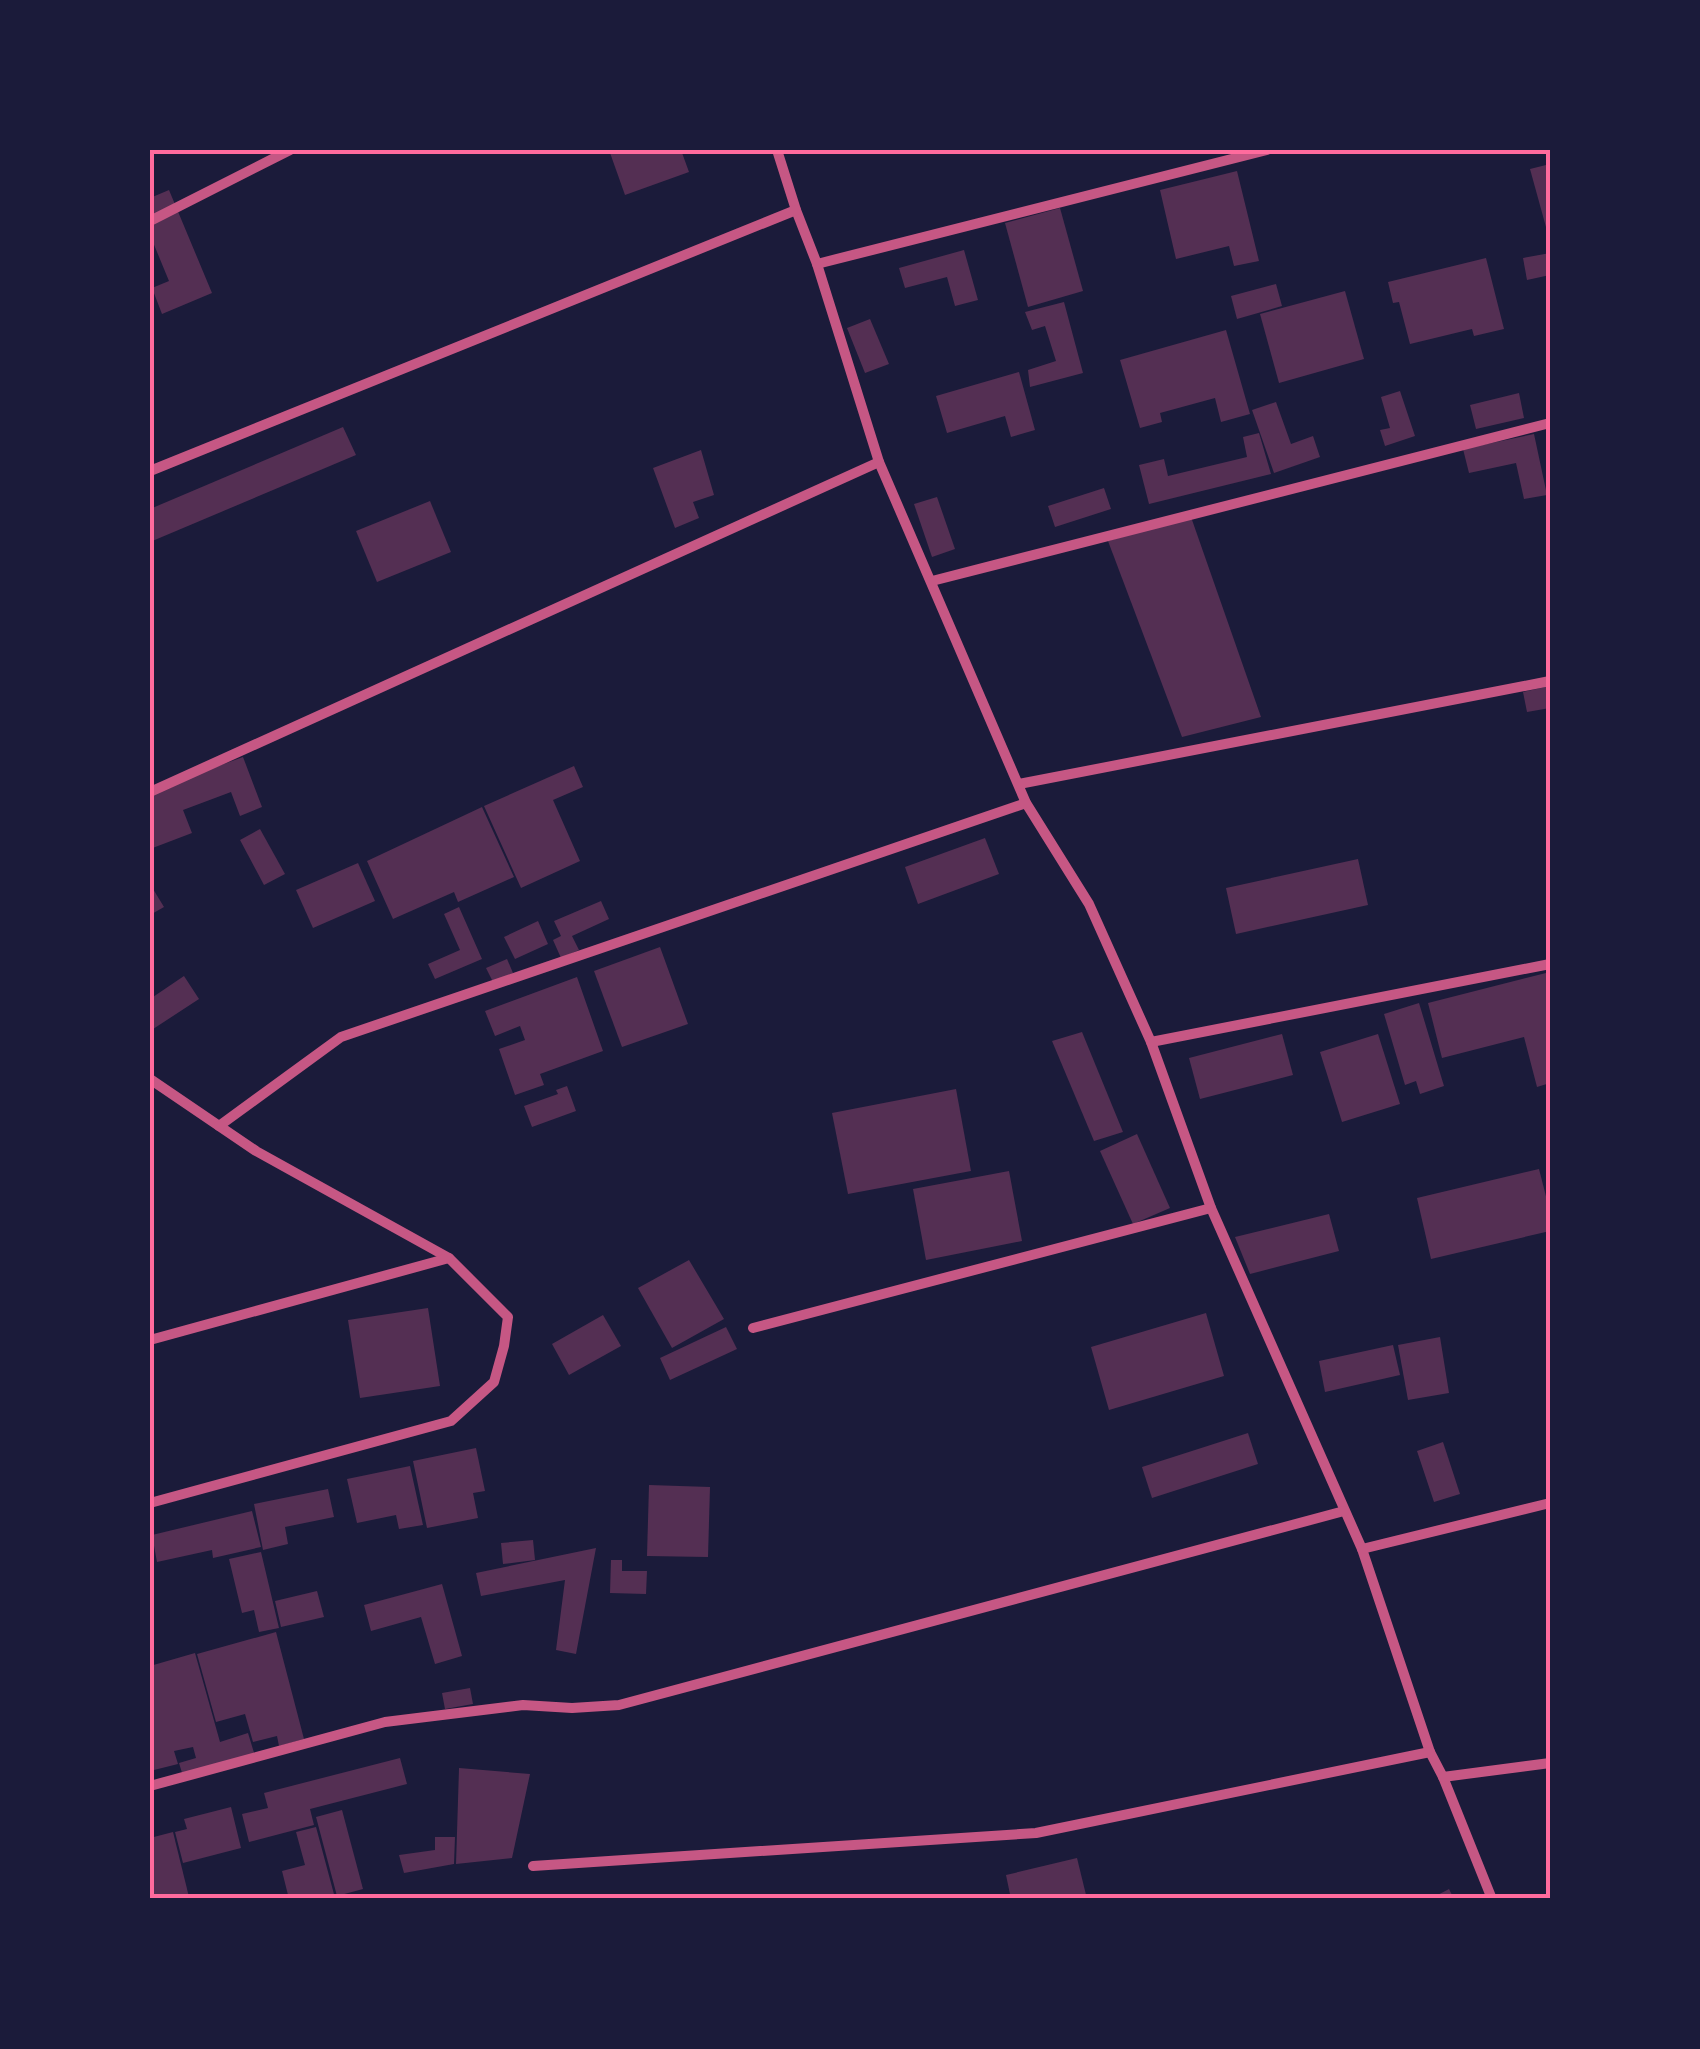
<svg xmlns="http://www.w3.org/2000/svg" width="1700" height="2049" font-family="Arial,sans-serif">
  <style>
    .building { fill: #542f53 }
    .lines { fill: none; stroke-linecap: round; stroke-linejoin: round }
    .minor { stroke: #c65784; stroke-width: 10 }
    .neatline { fill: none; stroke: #ff6b9d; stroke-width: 4 }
  </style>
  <rect width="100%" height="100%" fill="#1b1b3a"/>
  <g class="building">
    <polygon points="609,150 681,150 689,172 625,195"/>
    <polygon points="1550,164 1550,238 1549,238 1530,169"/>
    <polygon points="1237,171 1259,261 1234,266 1229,246 1176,259 1160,190"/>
    <polygon points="169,190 212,293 162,314 152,288 169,281 150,235 150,198"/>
    <polygon points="1060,208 1083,291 1028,307 1005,223"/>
    <polygon points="964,250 978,300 955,306 947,277 905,288 899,268"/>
    <polygon points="1550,253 1550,275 1527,280 1523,258"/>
    <polygon points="1486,258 1504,329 1474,336 1472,329 1410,344 1399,302 1393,303 1388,282"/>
    <polygon points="1276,284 1282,306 1237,319 1231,296"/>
    <polygon points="1345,291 1364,359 1279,383 1260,314"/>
    <polygon points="1064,302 1083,373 1030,387 1028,370 1056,361 1045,326 1032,330 1025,312"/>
    <polygon points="870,319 889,364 865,373 847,328"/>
    <polygon points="1226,330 1250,414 1221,422 1215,398 1160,413 1162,422 1140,428 1120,360"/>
    <polygon points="1019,372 1035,430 1011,437 1005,416 947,433 936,396"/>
    <polygon points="1400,391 1415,436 1385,446 1380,430 1390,428 1381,397"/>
    <polygon points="1519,393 1524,418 1476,429 1470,405"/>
    <polygon points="1276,402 1291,444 1313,436 1320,457 1274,473 1252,410"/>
    <polygon points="343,427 356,455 150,542 150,509"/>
    <polygon points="1259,433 1271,474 1149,504 1139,465 1164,459 1168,476 1247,457 1243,437"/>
    <polygon points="1534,434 1547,495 1524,499 1516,463 1469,473 1463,449"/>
    <polygon points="701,450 714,495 693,502 699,518 675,528 653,468"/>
    <polygon points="1104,488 1111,509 1055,527 1048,506"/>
    <polygon points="937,497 955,549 932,557 914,504"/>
    <polygon points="430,501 451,552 377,582 356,531"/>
    <polygon points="1191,517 1261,717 1182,737 1108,541"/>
    <polygon points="1550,686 1550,708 1527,712 1523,692"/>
    <polygon points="243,757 262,807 240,816 231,792 183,810 192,833 150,849 150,791"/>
    <polygon points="574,766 583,787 553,800 580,861 521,888 484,806"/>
    <polygon points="482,807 514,877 458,902 454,892 393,919 367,861"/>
    <polygon points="260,829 285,874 264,885 240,840"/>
    <polygon points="985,838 999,874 918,904 905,867"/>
    <polygon points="1358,859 1368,905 1236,934 1226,888"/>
    <polygon points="358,863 375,901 313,928 296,890"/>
    <polygon points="150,884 164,907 150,915"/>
    <polygon points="601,901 609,919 572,936 579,950 561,958 553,940 561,936 554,921"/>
    <polygon points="459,907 482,959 435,979 428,964 460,950 444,914"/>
    <polygon points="538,921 548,944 515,959 504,937"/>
    <polygon points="660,947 688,1024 622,1047 594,971"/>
    <polygon points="507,959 513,973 493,982 486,968"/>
    <polygon points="1550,972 1550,1083 1537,1087 1524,1037 1442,1058 1428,1003"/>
    <polygon points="184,976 199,999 150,1031 150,999"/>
    <polygon points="577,977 603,1051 540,1074 544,1085 515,1095 499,1049 525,1040 520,1026 495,1036 485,1011"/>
    <polygon points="1419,1003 1444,1086 1420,1094 1416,1081 1405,1085 1384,1014"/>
    <polygon points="1082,1032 1123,1132 1094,1141 1052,1041"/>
    <polygon points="1282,1034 1293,1075 1200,1099 1189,1058"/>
    <polygon points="1378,1034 1400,1104 1342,1122 1320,1052"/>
    <polygon points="567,1086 576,1111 532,1127 524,1106 558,1094 556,1090"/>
    <polygon points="956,1089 971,1171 848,1194 832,1113"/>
    <polygon points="1137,1134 1170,1208 1133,1224 1100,1151"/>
    <polygon points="1539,1169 1550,1212 1550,1231 1431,1259 1417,1198"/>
    <polygon points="1009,1171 1022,1241 926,1260 913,1189"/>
    <polygon points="1329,1214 1339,1251 1250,1274 1235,1237"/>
    <polygon points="689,1260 724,1319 672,1348 638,1288"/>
    <polygon points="428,1308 440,1386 360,1398 348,1320"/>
    <polygon points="1206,1313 1224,1376 1109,1410 1091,1347"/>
    <polygon points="603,1315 621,1346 569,1375 552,1344"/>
    <polygon points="726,1327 737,1349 670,1380 660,1358"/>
    <polygon points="1440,1337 1449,1393 1408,1400 1398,1345"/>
    <polygon points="1393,1345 1400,1375 1325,1392 1319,1361"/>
    <polygon points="1248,1433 1258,1464 1152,1498 1142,1467"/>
    <polygon points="1443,1442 1460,1494 1434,1502 1417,1451"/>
    <polygon points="476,1448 485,1491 473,1493 478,1518 427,1528 413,1461"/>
    <polygon points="410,1466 423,1525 399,1529 396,1515 357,1523 347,1479"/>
    <polygon points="649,1485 710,1487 708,1557 647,1556"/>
    <polygon points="328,1489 334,1517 285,1527 288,1544 263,1550 254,1504"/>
    <polygon points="252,1511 261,1547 213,1558 212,1550 157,1562 152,1535"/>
    <polygon points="533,1540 535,1560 503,1564 501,1543"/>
    <polygon points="596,1548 576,1654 556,1650 565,1580 481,1596 476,1573"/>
    <polygon points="261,1552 279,1628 259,1632 254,1610 242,1613 229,1559"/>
    <polygon points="611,1560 622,1560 622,1571 647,1571 646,1594 610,1593"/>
    <polygon points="442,1584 462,1656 435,1664 421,1617 371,1631 364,1605"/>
    <polygon points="317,1591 324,1617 281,1627 275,1601"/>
    <polygon points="276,1632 304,1739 279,1746 277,1736 253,1742 245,1714 216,1722 197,1654"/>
    <polygon points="195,1653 220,1742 248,1733 255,1756 183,1776 179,1763 196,1758 193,1747 174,1751 178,1764 150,1771 150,1666"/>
    <polygon points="470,1688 473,1704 445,1709 442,1693"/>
    <polygon points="400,1758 407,1784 310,1809 314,1825 249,1842 242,1814 268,1808 264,1793"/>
    <polygon points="459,1768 530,1774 512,1858 456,1864"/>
    <polygon points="231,1807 241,1848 183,1863 175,1832 187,1829 184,1819"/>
    <polygon points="342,1810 363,1889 337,1896 316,1817"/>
    <polygon points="316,1827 335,1898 289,1899 282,1871 305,1865 296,1832"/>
    <polygon points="173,1832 189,1897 150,1899 150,1838"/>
    <polygon points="435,1837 455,1837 454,1864 404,1873 399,1855 435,1850"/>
    <polygon points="1077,1858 1087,1899 1011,1899 1006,1875"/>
    <polygon points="1449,1889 1454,1899 1430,1899"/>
  </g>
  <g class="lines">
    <g class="minor">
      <polyline points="777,150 796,210 817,264 879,462 1026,803 1089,904 1151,1042 1211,1208 1362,1549 1430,1752 1443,1777 1492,1899"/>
      <polyline points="150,221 290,150"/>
      <polyline points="817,264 1267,150"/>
      <polyline points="150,471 796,210"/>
      <polyline points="932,581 1550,423"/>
      <polyline points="1019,784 1550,681"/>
      <polyline points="150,792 879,462"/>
      <polyline points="1151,1042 1550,964"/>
      <polyline points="150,1079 256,1151 449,1258 508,1317 504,1346 494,1382 451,1421 150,1503"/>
      <polyline points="219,1126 341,1037 1026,803"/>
      <polyline points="753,1328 1211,1208"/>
      <polyline points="150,1340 449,1258"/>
      <polyline points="1362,1549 1550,1503"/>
      <polyline points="1443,1777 1550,1763"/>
      <polyline points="150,1786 385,1722 523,1705 572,1708 619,1705 1344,1511"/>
      <polyline points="533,1866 1036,1833 1430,1752"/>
    </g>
  </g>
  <rect width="1700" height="2049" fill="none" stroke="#1b1b3a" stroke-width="305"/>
  <rect x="152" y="152" width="1396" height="1744" class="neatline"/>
</svg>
